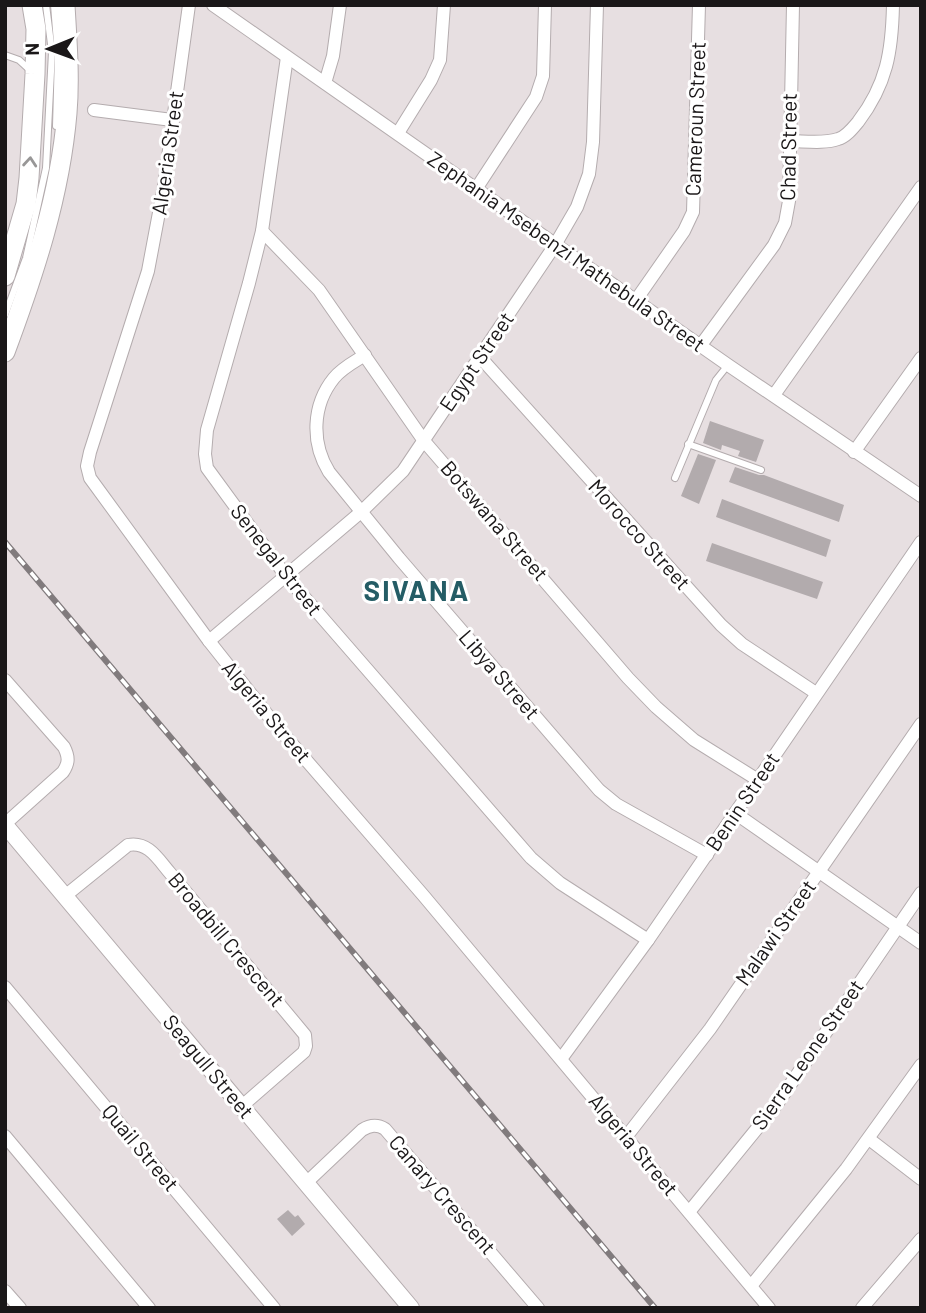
<svg xmlns="http://www.w3.org/2000/svg" width="926" height="1313" font-family="Barlow,sans-serif">
  <style>
    .building { fill: #b2abad }
    .lines { fill: none; stroke-linecap: round; stroke-linejoin: round }
    .service-casing { stroke: #b4acae; stroke-width: 8 }
    .minor-casing { stroke: #b4acae; stroke-width: 14 }
    .tertiary-casing { stroke: #b4acae; stroke-width: 18 }
    .primary-casing { stroke: #b4acae; stroke-width: 21 }
    .service { stroke: #fff; stroke-width: 6 }
    .minor { stroke: #fff; stroke-width: 12 }
    .tertiary { stroke: #fff; stroke-width: 16 }
    .primary { stroke: #fff; stroke-width: 19 }
    .rail-casing { stroke: #817b7d; stroke-width: 6 }
    .rail { stroke: #fff; stroke-width: 3.5; stroke-dasharray: 10; stroke-linecap: butt }
    .oneway { stroke: #989797 }
    .labels { text-anchor: middle; stroke-width: 6; stroke-linejoin: round; paint-order: stroke }
    .street-label { font-size: 21px; fill: #1a1718; stroke: #fff }
    .district-label { font-size: 28px; font-weight: bold; letter-spacing: 2px; fill: #245c65; stroke: #fff }
  </style>
  <rect width="100%" height="100%" fill="#e7dfe1"/>
  <g class="building">
    <polygon points="710,421 764,440 756,462 738,456 740,451 722,445 721,450 703,443"/>
    <polygon points="698,454 716,460 699,504 681,496"/>
    <polygon points="735,467 759,475 764,475 844,505 839,522 729,482"/>
    <polygon points="722,499 831,540 826,557 716,517"/>
    <polygon points="712,543 823,582 817,599 706,561"/>
    <polygon points="288,1210 295,1217 298,1215 305,1224 292,1236 277,1219"/>
  </g>
  <g class="lines">
    <defs>
      <g id="service">
        <polyline points="54,5 58,55 56,126"/>
        <polyline points="5,55 19,60 31,71"/>
        <polyline points="5,315 26,258 46,168 52,52 46,5"/>
        <polyline points="688,444 761,470"/>
        <polyline points="675,478 716,380 728,365"/>
      </g>
      <g id="minor">
        <polyline points="189,5 164,186 148,271 90,452 87,466 90,478 209,641 274,723 423,895 769,1308"/>
        <polyline points="213,5 728,365 921,496"/>
        <polyline points="287,57 262,231 249,283 207,430 205,454 207,468 286,576 531,858 560,883 648,940"/>
        <polyline points="325,83 333,56 340,5"/>
        <polyline points="94,110 172,120"/>
        <polyline points="398,133 431,80 440,60 444,5"/>
        <path d="M789,141c15,0 35,3 49,-2 8,-2 15,-11 20,-17 29,-38 34,-71 35,-117"/>
        <polyline points="476,189 536,97 543,76 545,5"/>
        <polyline points="262,231 319,290 424,441 628,678 656,707 694,740 758,780"/>
        <polyline points="636,300 684,231 693,212 699,5"/>
        <polyline points="701,345 774,245 785,223 789,201 793,5"/>
        <path d="M365,355c-11,7 -23,13 -31,23 -22,27 -23,65 -5,94l70,86 200,232 17,14 91,51"/>
        <polyline points="480,357 721,625 742,644 816,693"/>
        <polyline points="774,395 921,187"/>
        <polyline points="854,452 921,358"/>
        <polyline points="209,641 361,512 403,471 555,245 577,207 589,174 593,142 597,5"/>
        <path d="M5,680l59,67c5,10 5,16 -1,25l-58,52"/>
        <polyline points="735,813 921,943"/>
        <path d="M65,896l63,-51c20,-4 30,14 42,28l135,162 1,11 -2,6 -62,54"/>
        <polyline points="5,987 274,1308"/>
        <polyline points="561,1059 648,940 921,542"/>
        <polyline points="5,1136 149,1308"/>
        <polyline points="626,1137 710,1029 921,724"/>
        <polyline points="869,1139 921,1179"/>
        <path d="M306,1183l56,-53c8,-5 15,-6 23,-1l153,179"/>
        <polyline points="689,1212 777,1104 921,893"/>
        <polyline points="751,1286 846,1169 921,1065"/>
        <polyline points="5,1291 20,1308"/>
        <polyline points="862,1308 921,1239"/>
      </g>
      <polyline id="tertiary" points="5,825 411,1308"/>
      <g id="primary">
        <polyline points="5,276 26,204 29,178 35,74 36,29 32,5"/>
        <path d="M5,352c29,-78 55,-156 62,-239 3,-36 0,-72 -2,-108"/>
      </g>
    </defs>
    <use href="#service" class="service-casing"/>
    <use href="#minor" class="minor-casing"/>
    <use href="#tertiary" class="tertiary-casing"/>
    <use href="#primary" class="primary-casing"/>
    <use href="#service" class="service"/>
    <use href="#minor" class="minor"/>
    <use href="#tertiary" class="tertiary"/>
    <use href="#primary" class="primary"/>
    <defs>
      <polyline id="rail" points="5,542 655,1308"/>
    </defs>
    <use href="#rail" class="rail-casing"/>
    <use href="#rail" class="rail"/>
  </g>
  <defs><path id="oneway-chevron" d="M-2-3.5L2.5 0L-2 3.5" fill="none" stroke-width="1.6" stroke-linecap="round" stroke-linejoin="round" transform="scale(1.75)"/></defs>
  <use class="oneway" href="#oneway-chevron" transform="translate(30 162) rotate(-85)"/>
  <g class="labels">
    <g class="street-label">
      <text transform="translate(696 119) rotate(-88)" y="7">Cameroun Street</text>
      <text transform="translate(789 147) rotate(-89)" y="7">Chad Street</text>
      <text transform="translate(168 153) rotate(-82)" y="7">Algeria Street</text>
      <text transform="translate(566 252) rotate(35)" y="7">Zephania Msebenzi Mathebula Street</text>
      <text transform="translate(477 362) rotate(-56)" y="7">Egypt Street</text>
      <text transform="translate(494 521) rotate(49)" y="7">Botswana Street</text>
      <text transform="translate(639 535) rotate(48)" y="7">Morocco Street</text>
      <text transform="translate(276 560) rotate(52)" y="7">Senegal Street</text>
      <text transform="translate(499 675) rotate(49)" y="7">Libya Street</text>
      <text transform="translate(266 712) rotate(50)" y="7">Algeria Street</text>
      <text transform="translate(743 802) rotate(-56)" y="7">Benin Street</text>
      <text transform="translate(776 933) rotate(-55)" y="7">Malawi Street</text>
      <text transform="translate(226 940) rotate(50)" y="7">Broadbill Crescent</text>
      <text transform="translate(808 1055) rotate(-55)" y="7">Sierra Leone Street</text>
      <text transform="translate(208 1067) rotate(50)" y="7">Seagull Street</text>
      <text transform="translate(633 1145) rotate(50)" y="7">Algeria Street</text>
      <text transform="translate(140 1148) rotate(50)" y="7">Quail Street</text>
      <text transform="translate(442 1195) rotate(49)" y="7">Canary Crescent</text>
    </g>
    <g class="district-label">
      <text x="417" y="601">SIVANA</text>
    </g>
  </g>
  <rect width="926" height="1313" fill="none" stroke="#1a1718" stroke-width="14"/>
  <g transform="translate(49 49) rotate(269)" stroke="#ffffff" stroke-width="5" paint-order="stroke">
  <path d="M0-5L12 26L0 18L-12 26Z" fill="#1a1718"/>
  <text y="-10" font-size="19" font-weight="bold" text-anchor="middle" fill="#1a1718">N</text>
  </g>
</svg>
